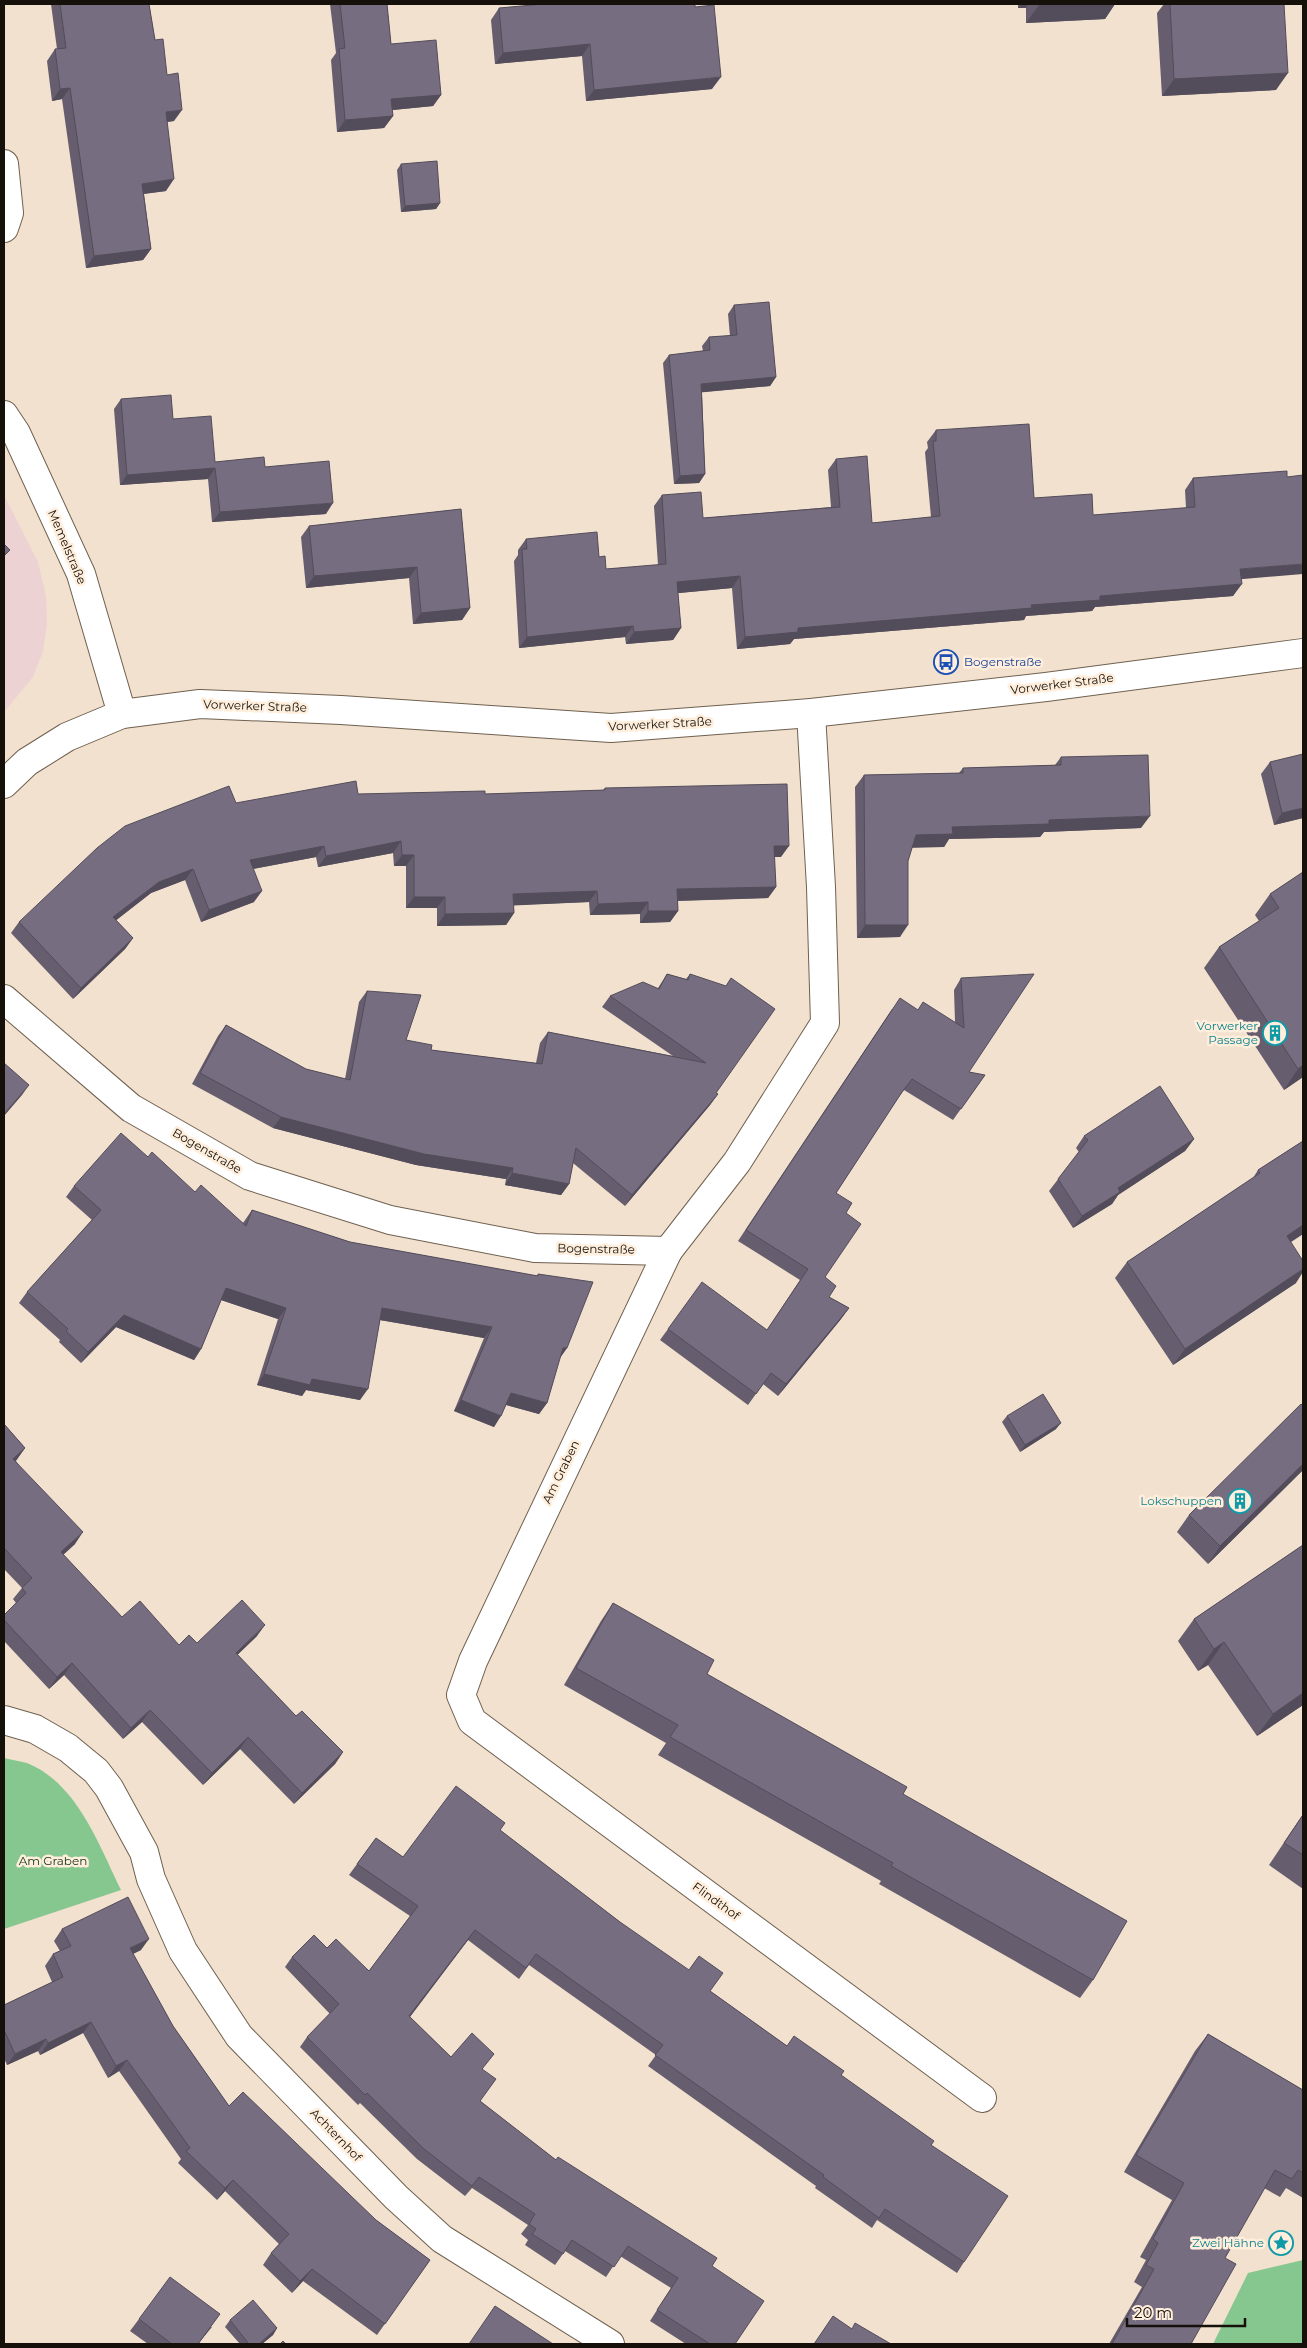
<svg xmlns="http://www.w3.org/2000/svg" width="1307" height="2348" font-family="Montserrat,sans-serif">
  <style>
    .commercial { fill: #edd2d3 }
    .green { fill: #86c78f }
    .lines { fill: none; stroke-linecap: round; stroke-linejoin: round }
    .minor-casing { stroke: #6f6050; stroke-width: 30 }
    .minor { stroke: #fff; stroke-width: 28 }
    .wall { fill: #665e6e }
    .shaded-wall { fill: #534c5a }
    .building { fill: #776d80; stroke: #534c5a }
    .labels { text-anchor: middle; stroke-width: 5; stroke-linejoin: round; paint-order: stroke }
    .street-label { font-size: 12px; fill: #15100a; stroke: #ffeedb }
    .transit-label { font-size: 12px; fill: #164399; stroke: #ffeedb; text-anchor: start }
    .culture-label { font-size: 12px; fill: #0d838f; stroke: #ffeedb; text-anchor: end }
    .park-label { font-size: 12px; fill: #113318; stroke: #ffeedb }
  </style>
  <rect width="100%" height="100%" fill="#f1e1ce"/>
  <polygon class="commercial" points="4,495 38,562 46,596 47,624 43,651 33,677 4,712"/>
  <g class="green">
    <path d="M4,1758c7,2 16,3 23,5 50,20 72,82 94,127l-117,39z"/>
    <polygon points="1303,2260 1303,2344 1213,2344 1248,2273"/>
  </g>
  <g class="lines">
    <defs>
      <g id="minor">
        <polyline points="4,164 9,213 4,228"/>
        <polyline points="4,415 16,433 81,574 122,714"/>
        <polyline points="4,784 27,762 67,737 122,714 200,704 341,710 611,728 811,713 1046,687 1303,653"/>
        <polyline points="4,999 131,1108 250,1176 390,1220 535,1248 668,1251 737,1162 825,1023 821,887 811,713"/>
        <polyline points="668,1251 473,1661 461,1695 472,1721 982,2098"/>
        <polyline points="4,1720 35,1729 68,1748 96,1771 109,1788 144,1852 151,1879 183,1951 239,2036 396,2197 442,2239 610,2344"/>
      </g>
    </defs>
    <use href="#minor" class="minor-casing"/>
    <use href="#minor" class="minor"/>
  </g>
  <g class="wall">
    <polygon points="51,4 149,4 155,40 174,121 167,122 166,191 144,194 151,249 143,260 86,268 62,99 52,101 47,61 55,49 57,49"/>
    <polygon points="330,4 387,4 391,44 441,95 433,106 392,110 393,116 384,128 337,132 331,60 336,53"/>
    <polygon points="1018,4 1115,4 1105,19 1026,23 1026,8 1018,8"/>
    <polygon points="1164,4 1284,4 1276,90 1162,96 1157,13"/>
    <polygon points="499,8 712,89 586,101 582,56 495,64 491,20"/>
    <polygon points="401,164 440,203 436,209 401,212 397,170"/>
    <polygon points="734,305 776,377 770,386 702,392 705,474 699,483 674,484 663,363 669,355 703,351 702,346 709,337 730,336 728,314"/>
    <polygon points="121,399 215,462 265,467 326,514 212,522 208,479 120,485 114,409"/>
    <polygon points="936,430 1034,498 1093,515 1186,508 1185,490 1193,478 1241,580 1233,596 1095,607 1092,611 1026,616 1024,620 794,639 790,644 737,649 732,588 678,593 681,628 673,640 626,644 625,637 519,648 514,561 518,555 518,550 526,539 599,557 606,569 658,565 654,506 662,495 703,518 831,507 828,470 836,459 872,523 931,517 925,452 928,448 927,442"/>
    <polygon points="461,509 470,608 462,620 413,624 409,578 306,588 301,537 309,526"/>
    <polygon points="1061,757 1141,828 1044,832 1040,837 949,839 944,847 912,847 908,861 900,937 857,938 855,787 864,775 959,773 963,768 1055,765"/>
    <polygon points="1270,762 1303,818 1274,825 1261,774"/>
    <polygon points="605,788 781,857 774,857 776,887 768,898 678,901 678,911 670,922 640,923 640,914 590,915 589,902 513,905 514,913 506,925 437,926 437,908 406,908 406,866 394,866 393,853 318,867 316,857 253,869 254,902 201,922 185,880 151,893 116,920 133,938 125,949 73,999 11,933 19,922 236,803 358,794 485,794 603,790"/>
    <polygon points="1303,872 1303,1077 1284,1090 1204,968 1219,947 1259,921 1255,915 1270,894"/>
    <polygon points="667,974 686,979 690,974 716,1093 718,1094 710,1105 625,1206 573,1163 569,1184 561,1195 505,1185 506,1179 416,1165 273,1128 192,1084 218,1036 226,1025 306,1069 345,1079 359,1002 367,991 406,1040 431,1050 536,1063 540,1043 548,1032 673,1056 602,1007 610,996 658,988"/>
    <polygon points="961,978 969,1072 985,1075 953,1120 904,1090 898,1098 836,1193 846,1213 825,1277 829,1297 849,1308 841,1319 778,1396 763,1384 748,1405 660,1340 668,1329 767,1330 800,1280 738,1241 892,1009 918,1010 955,1022 954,990"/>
    <polygon points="1084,1136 1194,1139 1185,1151 1118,1195 1112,1204 1073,1228 1049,1191 1079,1152 1076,1148"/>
    <polygon points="1303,1141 1303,1234 1291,1242 1296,1283 1173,1365 1115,1278 1127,1262 1253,1178 1258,1170"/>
    <polygon points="148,1157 195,1192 243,1223 252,1210 350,1242 537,1276 538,1274 567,1348 560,1358 547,1403 539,1414 506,1405 494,1427 454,1411 484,1338 380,1320 360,1400 306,1390 302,1396 257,1385 278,1319 221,1300 201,1349 194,1360 116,1327 81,1363 59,1342 60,1340 19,1303 27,1292 92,1220 66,1197 74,1186"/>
    <polygon points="1303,1406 1303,1470 1208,1564 1177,1532 1189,1515"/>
    <polygon points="1007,1416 1056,1429 1020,1452 1002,1422"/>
    <polygon points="4,1424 25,1448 16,1461 75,1544 63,1555 122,1617 179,1645 257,1636 237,1655 296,1716 343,1752 335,1764 294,1804 240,1749 203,1785 142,1722 123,1739 64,1675 49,1689 4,1641 4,1615 16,1603 13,1599 22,1588 4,1569"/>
    <polygon points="1303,1545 1303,1705 1257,1736 1208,1665 1198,1671 1178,1641 1194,1619"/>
    <polygon points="613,1603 707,1674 903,1794 1093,1980 1080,1998 879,1884 881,1881 658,1755 666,1743 564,1685 601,1621"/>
    <polygon points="1303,1814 1303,1889 1269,1865"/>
    <polygon points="500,1830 710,1991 787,2046 841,2075 931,2145 964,2262 957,2273 877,2220 872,2228 815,2188 816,2186 648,2066 656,2055 529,1965 519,1979 468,1940 410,2017 451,2057 483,2069 480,2101 556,2160 712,2266 735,2344 686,2344 650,2321 671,2288 620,2256 606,2277 565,2251 555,2265 525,2245 528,2240 521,2234 528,2225 472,2188 465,2196 417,2159 360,2103 358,2105 300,2047 307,2037 330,2014 285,1967 292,1957 327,1948 369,1971 410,1916 349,1875 376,1838 403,1857"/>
    <polygon points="62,1929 141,1950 133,1954 173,2026 229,2106 376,2220 430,2260 377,2335 303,2281 292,2293 263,2265 271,2253 279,2244 225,2191 217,2200 178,2163 181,2159 119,2071 108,2078 83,2033 40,2055 38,2051 7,2065 4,2058 4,2005 52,1982 45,1966 53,1954 60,1951 54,1941"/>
    <polygon points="1208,2034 1303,2090 1303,2198 1286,2188 1280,2197 1264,2188 1225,2258 1191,2344 1109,2344 1142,2287 1134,2282 1146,2260 1140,2257 1172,2200 1124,2172 1195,2051"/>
    <polygon points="139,2319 212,2327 198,2344 148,2344 130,2331"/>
    <polygon points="230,2320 277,2328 273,2335 262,2344 240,2344 225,2327"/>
  </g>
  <g class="shaded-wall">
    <polygon points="1021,4 1028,4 1026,8 1018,8"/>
    <polygon points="1066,4 1115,4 1105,19 1026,23 1039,5"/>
    <polygon points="590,44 582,56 495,64 503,53"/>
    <polygon points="1288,73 1276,90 1162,96 1174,79"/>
    <polygon points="721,77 712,89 586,101 594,90"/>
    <polygon points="70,88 62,99 52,101 60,89"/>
    <polygon points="441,95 433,106 383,111 391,99"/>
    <polygon points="182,110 174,121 158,123 166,112"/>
    <polygon points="393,116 384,128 337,132 345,120"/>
    <polygon points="174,179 166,191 134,195 142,184"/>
    <polygon points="440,203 436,209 401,212 405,206"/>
    <polygon points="151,249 143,260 86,268 94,256"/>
    <polygon points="776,377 770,386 695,393 701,384"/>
    <polygon points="215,468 208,479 120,485 127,475"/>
    <polygon points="705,474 699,483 674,484 680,476"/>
    <polygon points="333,503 326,514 212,522 220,512"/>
    <polygon points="1303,564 1303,574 1232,580 1240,569"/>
    <polygon points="417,567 409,578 306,588 314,576"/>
    <polygon points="740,576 732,588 669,594 677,582"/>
    <polygon points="1242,584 1233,596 1095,607 1092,611 1026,616 1024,620 794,639 790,644 737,649 745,637 798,628 1031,605 1100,596"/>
    <polygon points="470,608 462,620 413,624 421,613"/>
    <polygon points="633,626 625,637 519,648 527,637"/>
    <polygon points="681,628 673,640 626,644 634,632"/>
    <polygon points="1303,808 1303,818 1274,825 1282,813"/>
    <polygon points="1150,816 1141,828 1044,832 1040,837 949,839 944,847 907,848 916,835 952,827 1049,820"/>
    <polygon points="401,841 393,853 318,867 326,856"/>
    <polygon points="324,846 316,857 242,871 250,860"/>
    <polygon points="774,846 789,846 781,857 766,857"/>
    <polygon points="402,855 414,855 406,866 394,866"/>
    <polygon points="193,869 185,880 151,893 105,929 113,917 159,882"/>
    <polygon points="776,887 768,898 669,901 677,889"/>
    <polygon points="262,891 254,902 201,922 209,910"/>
    <polygon points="597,891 589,902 505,906 513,894"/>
    <polygon points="414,897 445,897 437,908 406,908"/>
    <polygon points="648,902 640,914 590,915 598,904"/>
    <polygon points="648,911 678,911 670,922 640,923"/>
    <polygon points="514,913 506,925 437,926 445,914"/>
    <polygon points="865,925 908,925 900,937 857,938"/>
    <polygon points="133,938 125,949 73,999 81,988"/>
    <polygon points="1303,1065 1303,1077 1284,1090 1298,1069"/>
    <polygon points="29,1085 22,1095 4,1116 4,1114"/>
    <polygon points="718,1094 710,1105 625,1206 632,1195"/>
    <polygon points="281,1117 513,1168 506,1179 416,1165 273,1128"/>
    <polygon points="1194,1139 1185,1151 1118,1195 1112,1204 1073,1228 1082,1216 1118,1188"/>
    <polygon points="512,1173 569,1184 561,1195 505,1185"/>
    <polygon points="1303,1225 1303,1234 1275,1252 1287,1236"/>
    <polygon points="1303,1269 1303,1272 1296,1283 1173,1365 1185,1349"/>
    <polygon points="226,1288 286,1308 278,1319 218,1299"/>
    <polygon points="382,1308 492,1327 484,1338 374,1319"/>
    <polygon points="849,1308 841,1319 778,1396 786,1384"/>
    <polygon points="124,1315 201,1349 194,1360 116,1327 81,1363 88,1352"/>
    <polygon points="563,1348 567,1348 559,1359"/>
    <polygon points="264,1374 312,1379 368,1389 360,1400 306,1390 302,1396 257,1385"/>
    <polygon points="511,1393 547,1403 539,1414 503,1404"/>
    <polygon points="461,1400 501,1416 494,1427 454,1411"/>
    <polygon points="1061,1423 1056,1429 1020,1452 1025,1445"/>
    <polygon points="25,1448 17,1459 5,1470 13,1459"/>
    <polygon points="1303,1464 1303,1470 1208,1564 1220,1546"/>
    <polygon points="83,1532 75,1544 53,1564 61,1552"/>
    <polygon points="265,1625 257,1636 227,1665 236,1653"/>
    <polygon points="1224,1642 1208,1665 1198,1671 1214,1649"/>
    <polygon points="72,1663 64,1675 49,1689 57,1677"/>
    <polygon points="1303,1693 1303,1705 1257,1736 1273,1714"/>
    <polygon points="150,1710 142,1722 123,1739 131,1728"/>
    <polygon points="248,1737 240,1749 203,1785 212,1773"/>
    <polygon points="343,1752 335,1764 294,1804 302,1793"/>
    <polygon points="475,1930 468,1940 402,2027 409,2016"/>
    <polygon points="149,1939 141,1950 122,1959 130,1948"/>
    <polygon points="91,2022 83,2033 40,2055 48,2043"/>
    <polygon points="46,2039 38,2051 7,2065 15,2054"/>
    <polygon points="127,2060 119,2071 108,2078 116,2066"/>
    <polygon points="233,2180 225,2191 217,2200 225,2188"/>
    <polygon points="312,2269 303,2281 292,2293 300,2281"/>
    <polygon points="277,2328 273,2335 262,2344 259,2344"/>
  </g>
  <g class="building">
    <polygon points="60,4 149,4 155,40 163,39 167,75 178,73 182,110 166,112 174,179 142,184 151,249 94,256 70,88 60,89 55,49 66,48"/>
    <polygon points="340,4 387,4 391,44 436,40 441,95 391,99 393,116 345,120 339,49 345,48"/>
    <polygon points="544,4 695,4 695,7 714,5 721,77 594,90 590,44 503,53 499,8"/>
    <polygon points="1039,4 1066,4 1039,5"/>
    <polygon points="1170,4 1284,4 1288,73 1174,79"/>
    <polygon points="437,161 440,203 405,206 401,164"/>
    <polygon points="769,302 776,377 701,384 705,474 680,476 669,355 710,350 709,337 737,335 734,305"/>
    <polygon points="171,395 173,419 211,416 215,462 264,457 265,467 329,461 333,503 220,512 215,468 127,475 121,399"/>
    <polygon points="1029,424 1034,498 1092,494 1093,515 1195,507 1193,478 1287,471 1287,477 1303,475 1303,564 1240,569 1242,584 1100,596 1100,600 1031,605 1032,608 798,628 798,632 745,637 740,576 677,582 681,628 634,632 633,626 527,637 522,549 527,549 526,539 597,532 599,557 605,556 606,569 666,564 662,495 701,492 703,518 840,507 836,459 867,456 872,523 940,516 933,441 936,441 936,430"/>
    <polygon points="461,509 470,608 421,613 417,567 314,576 309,526"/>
    <polygon points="4,544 10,550 4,556"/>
    <polygon points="1303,754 1303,808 1282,813 1270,762"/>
    <polygon points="1148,755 1150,816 1049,820 1049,824 952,827 953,834 916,835 908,861 908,925 865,925 864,775 963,773 963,768 1061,765 1061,757"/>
    <polygon points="356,781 358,794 485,791 485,794 605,790 605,788 787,784 789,846 774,846 776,887 677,889 678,911 648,911 648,902 598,904 597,891 513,894 514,913 445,914 445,897 414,897 414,855 402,855 401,841 326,856 324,846 250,860 262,891 209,910 193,869 159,882 113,917 133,938 81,988 19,922 97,848 125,826 229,786 236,803"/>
    <polygon points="1303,872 1303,1065 1298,1069 1219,947 1279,908 1270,894"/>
    <polygon points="667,974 688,980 690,974 726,986 731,978 775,1009 716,1093 718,1094 632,1195 576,1148 569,1184 512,1173 513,1168 424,1154 281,1117 200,1073 226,1025 306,1069 350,1080 367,991 421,995 406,1040 432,1045 431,1050 542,1064 548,1032 706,1063 610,996 643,982 659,989"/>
    <polygon points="1034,974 969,1072 985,1075 961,1109 912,1079 902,1092 836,1193 852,1203 846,1213 861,1224 825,1277 836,1286 829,1297 849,1308 786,1384 771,1373 756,1394 668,1329 702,1282 767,1330 808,1269 746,1230 900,998 918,1010 923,1002 964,1028 961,978"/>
    <polygon points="4,1063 29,1085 4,1114"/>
    <polygon points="1160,1086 1194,1139 1118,1188 1120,1192 1082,1216 1058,1179 1088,1140 1084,1136"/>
    <polygon points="121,1133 148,1157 152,1152 195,1192 201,1185 246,1226 252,1210 350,1242 538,1276 538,1274 593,1282 567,1348 563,1348 547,1403 511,1393 501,1416 461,1400 492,1327 382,1308 368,1389 312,1379 310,1385 264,1374 286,1308 226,1288 201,1349 124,1315 88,1352 66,1331 68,1329 27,1292 101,1210 74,1186"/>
    <polygon points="1303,1141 1303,1225 1287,1236 1303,1261 1303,1269 1185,1349 1127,1262 1260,1173 1258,1170"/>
    <polygon points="1043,1394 1061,1423 1025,1445 1007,1416"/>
    <polygon points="1301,1404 1303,1406 1303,1464 1220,1546 1189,1515"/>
    <polygon points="4,1424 25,1448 13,1459 83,1532 61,1552 122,1617 140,1601 179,1645 189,1635 197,1643 242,1600 265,1625 236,1653 296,1716 302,1711 343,1752 302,1793 248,1737 212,1773 150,1710 131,1728 72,1663 57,1677 4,1620 4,1615 26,1593 22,1588 32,1578 4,1548"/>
    <polygon points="1303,1545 1303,1693 1273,1714 1224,1642 1214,1649 1194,1619"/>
    <polygon points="613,1603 714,1660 707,1674 907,1787 903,1794 1127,1921 1093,1980 891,1866 893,1863 670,1737 678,1725 576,1668"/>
    <polygon points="456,1786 505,1823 500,1830 620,1922 689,1970 699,1956 723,1973 710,1991 787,2046 794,2036 844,2071 841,2075 934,2141 931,2145 1008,2196 964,2262 885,2209 879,2218 823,2177 824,2175 655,2055 663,2045 536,1954 526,1968 475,1930 409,2016 451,2057 472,2033 494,2054 482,2069 496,2079 480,2101 556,2160 558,2157 717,2258 712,2266 764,2301 735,2344 710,2344 657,2310 678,2278 628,2246 614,2267 572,2240 563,2254 532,2234 536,2229 529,2224 535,2214 479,2177 472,2186 424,2149 367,2093 365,2095 307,2037 339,2004 292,1957 314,1935 327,1948 336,1939 369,1971 418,1906 357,1864 376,1838 403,1857"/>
    <polygon points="1303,1815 1303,1855 1284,1843"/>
    <polygon points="128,1897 149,1939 130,1948 173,2026 229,2106 243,2092 376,2220 430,2260 385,2324 312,2269 300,2281 271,2253 289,2234 233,2180 225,2188 186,2151 190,2148 127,2060 116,2066 91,2022 48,2043 46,2039 15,2054 4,2030 4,2005 63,1977 53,1954 71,1946 62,1929"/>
    <polygon points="1208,2034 1303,2090 1303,2173 1298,2170 1292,2179 1275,2170 1225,2258 1236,2264 1191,2344 1112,2344 1154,2269 1146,2265 1158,2243 1153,2239 1184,2183 1136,2155"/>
    <polygon points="170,2277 220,2314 198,2344 172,2344 139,2319"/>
    <polygon points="253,2300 277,2328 259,2344 249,2344 230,2320"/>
    <polygon points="495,2306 553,2344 469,2344"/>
    <polygon points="833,2316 852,2329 855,2323 891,2344 814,2344"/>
    <polygon points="283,2341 286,2344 280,2344"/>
  </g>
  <defs>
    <symbol id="bus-ring" viewBox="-11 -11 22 22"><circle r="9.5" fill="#ffeedb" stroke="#1a4fb4" stroke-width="1.5"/><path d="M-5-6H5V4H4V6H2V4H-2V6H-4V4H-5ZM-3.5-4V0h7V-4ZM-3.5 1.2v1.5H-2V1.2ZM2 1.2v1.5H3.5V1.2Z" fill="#1a4fb4"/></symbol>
    <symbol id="building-ring" viewBox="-11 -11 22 22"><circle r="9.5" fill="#ffeedb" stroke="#0f9aa8" stroke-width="1.5"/><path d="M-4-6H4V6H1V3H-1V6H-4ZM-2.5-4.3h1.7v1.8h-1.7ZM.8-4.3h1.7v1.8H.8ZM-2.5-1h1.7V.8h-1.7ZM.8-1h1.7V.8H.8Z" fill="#0f9aa8"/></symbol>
    <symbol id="sight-ring" viewBox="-11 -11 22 22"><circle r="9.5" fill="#ffeedb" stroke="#0f9aa8" stroke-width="1.5"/><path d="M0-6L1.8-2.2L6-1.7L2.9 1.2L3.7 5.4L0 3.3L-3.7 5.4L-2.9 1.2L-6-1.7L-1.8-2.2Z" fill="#0f9aa8"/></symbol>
  </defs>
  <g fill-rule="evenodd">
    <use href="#bus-ring" x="932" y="648" width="28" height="28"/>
    <use href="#building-ring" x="1261" y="1019" width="28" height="28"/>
    <use href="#building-ring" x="1226" y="1487" width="28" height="28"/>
    <use href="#sight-ring" x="1267" y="2229" width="28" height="28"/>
  </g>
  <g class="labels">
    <g class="street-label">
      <text transform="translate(67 547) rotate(67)" y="4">Memelstraße</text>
      <text transform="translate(1062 684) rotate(-7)" y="4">Vorwerker Straße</text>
      <text transform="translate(255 706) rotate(2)" y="4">Vorwerker Straße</text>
      <text transform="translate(660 724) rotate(-3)" y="4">Vorwerker Straße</text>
      <text transform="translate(207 1151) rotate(30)" y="4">Bogenstraße</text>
      <text transform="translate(596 1249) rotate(1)" y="4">Bogenstraße</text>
      <text transform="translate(561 1472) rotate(-64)" y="4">Am Graben</text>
      <text transform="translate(716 1901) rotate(36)" y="4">Flindthof</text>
      <text transform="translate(336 2135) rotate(46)" y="4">Achternhof</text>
    </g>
    <g class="transit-label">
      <text x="964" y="666">Bogenstraße</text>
    </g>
    <g class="culture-label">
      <text x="1258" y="1030">Vorwerker<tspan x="1258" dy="14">Passage</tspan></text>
      <text x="1222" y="1505">Lokschuppen</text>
      <text x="1264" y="2247">Zwei Hähne</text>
    </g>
    <g class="park-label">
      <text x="53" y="1865">Am Graben</text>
    </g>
  </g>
  <rect width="1307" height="2348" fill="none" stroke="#15100a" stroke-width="10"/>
  <path d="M1127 2318v8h118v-8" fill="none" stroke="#15100a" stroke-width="2.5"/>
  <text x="1134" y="2318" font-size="15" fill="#15100a" stroke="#ffeedb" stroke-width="4" paint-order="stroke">20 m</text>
</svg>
